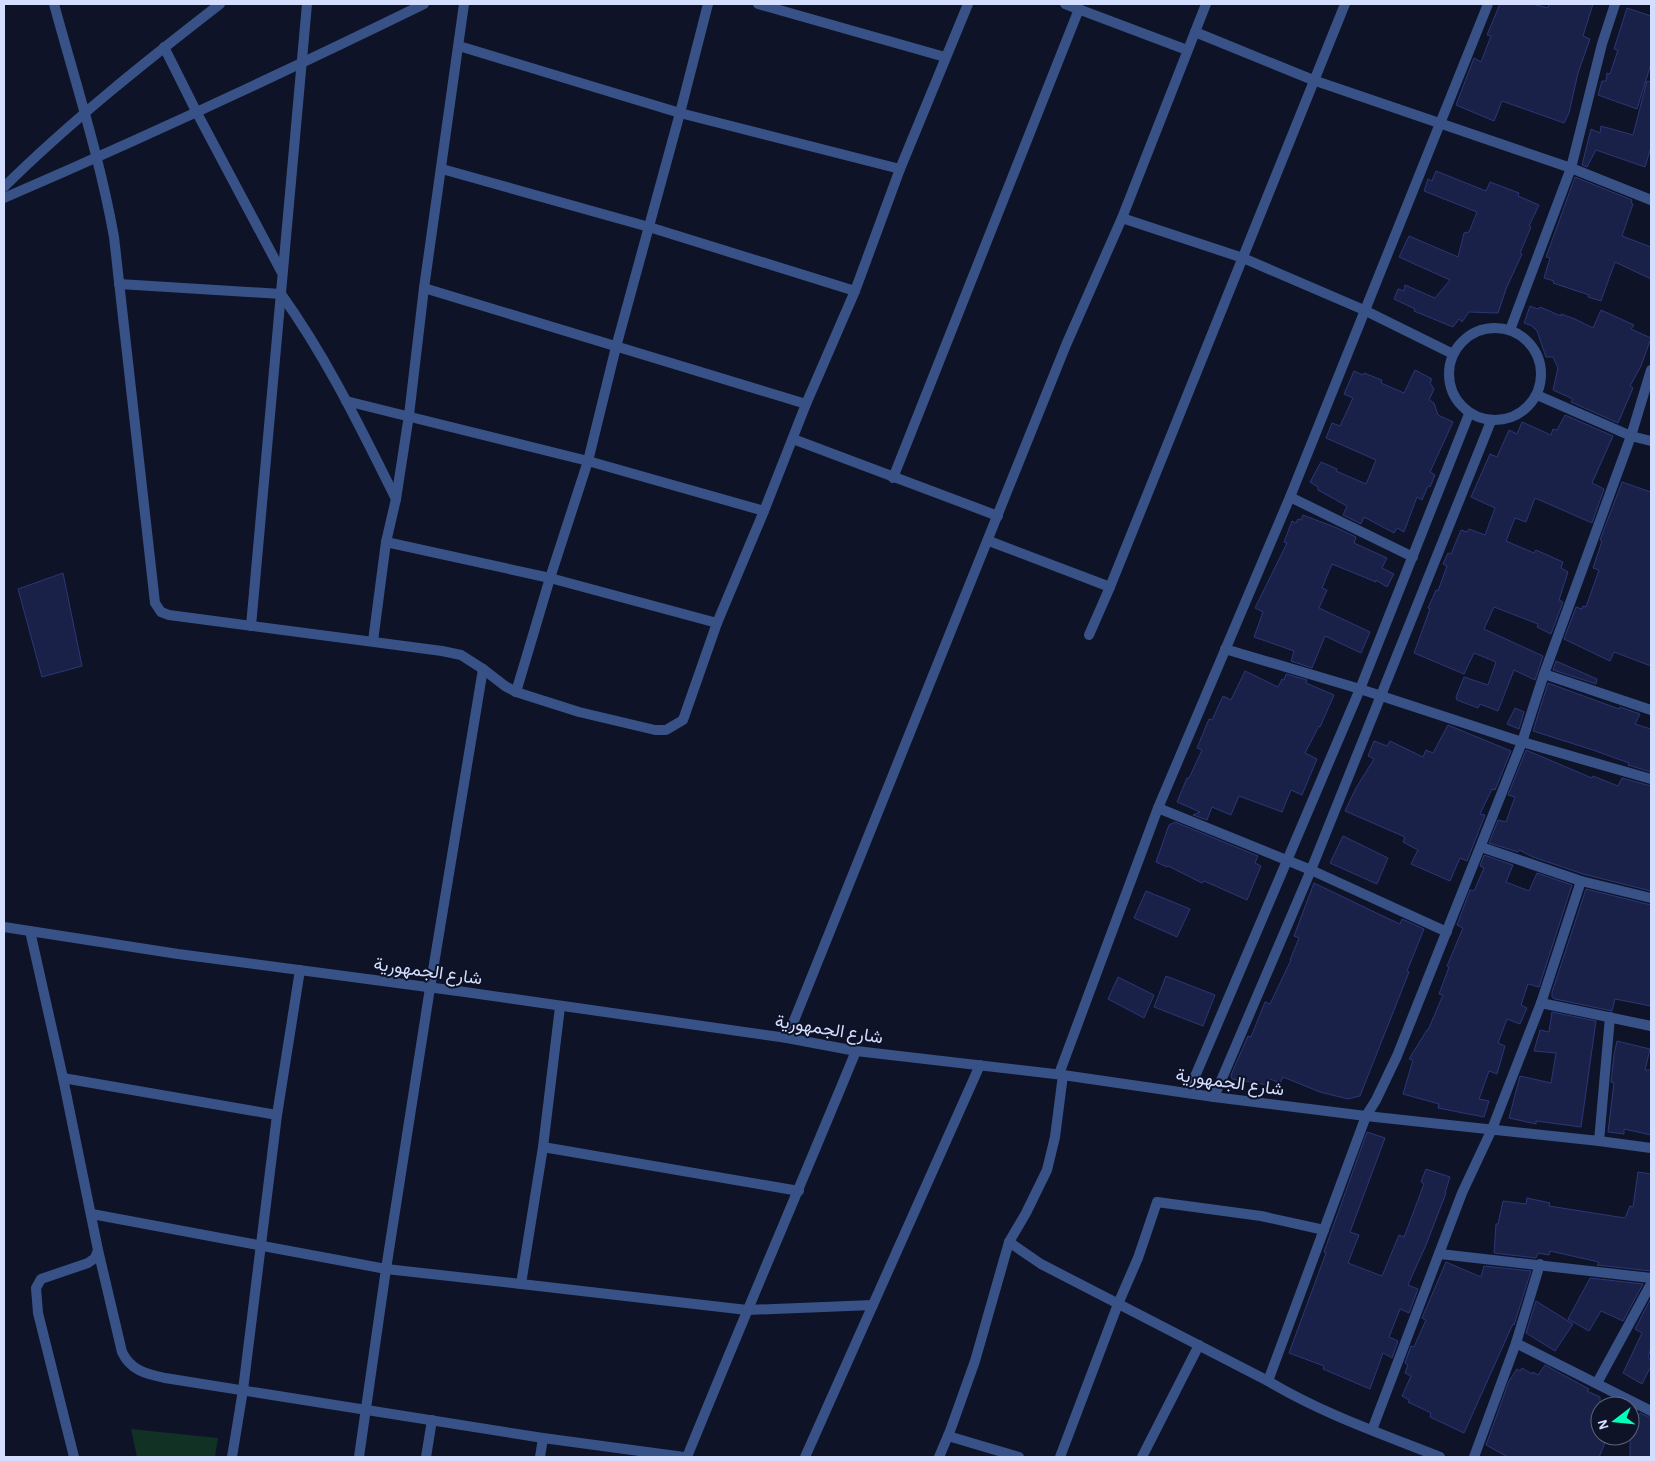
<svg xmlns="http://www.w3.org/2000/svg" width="1655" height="1461" font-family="'Alegreya Sans',Vazirmatn,sans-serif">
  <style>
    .green { fill: #113124 }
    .building { fill: #1a2149; stroke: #2b3776 }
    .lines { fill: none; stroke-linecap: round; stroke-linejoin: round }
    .street { stroke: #385288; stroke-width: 10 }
    .labels { text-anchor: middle; stroke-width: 4; stroke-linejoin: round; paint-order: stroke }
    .street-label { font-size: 18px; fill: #d4dfff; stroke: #0e1327 }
  </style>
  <rect width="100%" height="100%" fill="#0e1327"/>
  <polygon class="green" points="131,1429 218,1438 215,1457 137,1457"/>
  <g class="building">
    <polygon points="1500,4 1532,4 1548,8 1549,4 1593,4 1583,36 1590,39 1578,73 1569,113 1564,123 1502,101 1494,121 1456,105 1474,58 1481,62 1491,36 1487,35"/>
    <polygon points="1627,8 1651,16 1651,64 1637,109 1598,95 1602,81 1606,81 1607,73 1610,74 1618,50 1614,49"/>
    <polygon points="1647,81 1651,82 1651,147 1645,167 1596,150 1587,167 1582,165 1591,129 1600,133 1601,126 1633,135"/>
    <polygon points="1436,171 1486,191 1490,182 1519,193 1518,196 1539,205 1529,226 1531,227 1520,253 1522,254 1506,289 1498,313 1469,312 1462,322 1459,319 1453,327 1414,311 1415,309 1394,299 1398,289 1404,291 1405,285 1435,298 1450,280 1399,257 1409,236 1458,257 1464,233 1469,232 1477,212 1424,191 1428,179 1432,181"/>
    <polygon points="1575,177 1632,200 1631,203 1633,204 1622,236 1651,247 1651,279 1615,262 1601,301 1588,297 1589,295 1553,283 1554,281 1544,278 1550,258 1546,257"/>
    <polygon points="1530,306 1538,309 1540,307 1561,316 1561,314 1575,319 1593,328 1601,310 1634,325 1631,329 1651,338 1641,366 1630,386 1633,388 1618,423 1571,402 1573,399 1553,390 1558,368 1553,357 1546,357 1537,331 1532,326 1524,323"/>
    <polygon points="1415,370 1432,379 1430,383 1434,389 1429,400 1434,403 1438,415 1453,422 1430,472 1435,475 1430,487 1428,486 1422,500 1417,497 1404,532 1397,528 1394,533 1364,517 1361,524 1343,515 1347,506 1318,490 1318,487 1310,482 1321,462 1337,469 1336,471 1366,484 1376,460 1326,438 1332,423 1340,426 1353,398 1344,394 1354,371 1363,375 1364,373 1382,380 1381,383 1404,393"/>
    <polygon points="1565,415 1613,436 1592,483 1604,489 1592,523 1535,498 1526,522 1515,518 1506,541 1534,553 1536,550 1563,562 1561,568 1568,572 1559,600 1563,602 1551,634 1537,627 1538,624 1494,607 1484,629 1543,656 1535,680 1514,670 1498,711 1480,704 1478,708 1457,700 1456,697 1464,677 1488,685 1496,662 1474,653 1464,674 1414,653 1430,609 1428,608 1436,590 1438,591 1447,566 1443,564 1448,553 1451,554 1461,530 1467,532 1469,529 1485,535 1495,508 1471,497 1490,454 1497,457 1509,430 1517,434 1522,422 1551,435 1553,429 1557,430"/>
    <polygon points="1622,482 1651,492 1651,666 1614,652 1610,661 1564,639 1576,607 1582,609 1583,606 1586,607 1599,570 1593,568 1602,541 1600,540"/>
    <polygon points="1303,515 1337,528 1356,537 1354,543 1387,558 1382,568 1394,574 1387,587 1376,580 1376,582 1332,564 1322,588 1327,590 1319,608 1370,632 1361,653 1325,636 1312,668 1291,661 1294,651 1254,637 1263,612 1255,608 1287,543 1284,542 1292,521 1296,523 1298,519 1301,520"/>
    <polygon points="63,573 82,666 42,677 18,589"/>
    <polygon points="1556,661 1597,679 1596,684 1553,670"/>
    <polygon points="1245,671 1278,687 1282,679 1284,680 1286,674 1307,680 1306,683 1334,695 1320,727 1319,726 1305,753 1317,759 1302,795 1291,790 1282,812 1239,796 1231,815 1212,807 1207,820 1193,815 1200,812 1177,802 1187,778 1189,778 1202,750 1197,748 1209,719 1212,720 1223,696 1231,700"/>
    <polygon points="1548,683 1619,709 1620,707 1640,714 1635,724 1651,729 1651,772 1628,765 1629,763 1593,750 1533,731"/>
    <polygon points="1515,708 1524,712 1519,729 1507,724"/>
    <polygon points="1448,725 1511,751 1495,790 1492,789 1480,814 1485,815 1467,861 1460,858 1450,881 1411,864 1418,850 1403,842 1405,837 1345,811 1356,788 1374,759 1368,756 1374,741 1387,746 1390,741 1423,757 1426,750 1433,753"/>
    <polygon points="1526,750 1592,778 1593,776 1618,786 1622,778 1651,786 1651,891 1583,874 1533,857 1519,850 1518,852 1489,843 1498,820 1506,822 1515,797 1508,795"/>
    <polygon points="1175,822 1258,856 1255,863 1261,866 1247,900 1204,881 1202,883 1168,866 1167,867 1156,862 1169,825"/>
    <polygon points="1343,836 1388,858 1377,884 1330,863"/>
    <polygon points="1484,855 1513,865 1506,882 1529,891 1537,873 1572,885 1539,987 1528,984 1521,1005 1527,1008 1520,1024 1507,1019 1498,1043 1505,1046 1497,1074 1489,1071 1479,1099 1489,1101 1484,1117 1438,1108 1439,1104 1403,1094 1413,1060 1409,1059 1427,1030 1428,1030 1443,995 1439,994 1449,967 1447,966 1463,928 1457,925 1470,890 1474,891 1484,868 1480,866"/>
    <polygon points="1314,883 1387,918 1400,924 1402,919 1424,929 1407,971 1409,972 1360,1096 1348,1099 1320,1092 1283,1077 1280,1083 1270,1079 1268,1085 1232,1079 1231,1075 1248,1036 1251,1037 1265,1002 1270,1004 1291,960 1290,960 1299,938 1294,936"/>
    <polygon points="1586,889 1651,905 1651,1006 1615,999 1612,1011 1555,999 1552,997 1552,992"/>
    <polygon points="1146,891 1190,909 1177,937 1134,918"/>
    <polygon points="1166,976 1215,995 1203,1026 1154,1007"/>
    <polygon points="1118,977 1154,995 1144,1018 1108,999"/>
    <polygon points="1552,1012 1596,1021 1581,1127 1536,1121 1536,1124 1509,1118 1520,1076 1551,1083 1556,1053 1534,1051 1540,1030 1549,1032"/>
    <polygon points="1617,1041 1650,1049 1645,1070 1651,1070 1651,1135 1624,1129 1624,1134 1608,1132 1614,1083 1611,1082 1614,1055"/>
    <polygon points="1367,1132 1385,1138 1350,1232 1359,1235 1348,1263 1382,1276 1399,1235 1404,1237 1424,1184 1421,1182 1426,1169 1450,1177 1445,1193 1446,1193 1426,1245 1408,1285 1418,1289 1409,1313 1400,1309 1389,1337 1398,1341 1392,1358 1383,1353 1370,1389 1323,1369 1324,1366 1289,1353 1326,1253 1324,1252"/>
    <polygon points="1638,1172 1651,1174 1651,1271 1597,1265 1599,1262 1550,1251 1549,1255 1538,1253 1536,1258 1494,1253 1496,1224 1498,1224 1503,1201 1526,1204 1527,1198 1550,1203 1549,1206 1625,1218 1630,1206 1633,1207"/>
    <polygon points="1446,1262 1481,1277 1484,1266 1531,1271 1514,1325 1513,1324 1507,1337 1464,1433 1430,1417 1431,1413 1408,1402 1409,1400 1402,1396 1411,1376 1405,1373 1408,1365 1405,1363 1411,1346 1414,1347 1421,1331 1426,1320 1422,1318"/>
    <polygon points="1590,1278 1643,1284 1623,1321 1601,1311 1589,1331 1568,1319"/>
    <polygon points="1651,1298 1651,1347 1648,1358 1651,1360 1651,1366 1642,1384 1623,1373 1642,1333 1635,1329"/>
    <polygon points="1536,1301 1573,1324 1555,1351 1526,1333"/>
    <polygon points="1545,1365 1589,1389 1587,1391 1600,1397 1600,1436 1608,1436 1599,1457 1508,1457 1486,1445 1509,1381 1517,1369 1520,1371 1522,1368 1532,1374 1533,1372 1538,1375"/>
    <polygon points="1640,1413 1651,1418 1651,1457 1630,1457 1630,1414 1638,1417"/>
  </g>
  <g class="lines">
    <g class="street">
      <path d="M54,4c21,77 46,154 60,233l41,366 6,9 8,3 273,36 19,4 22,14 22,17 11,6 63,20 76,18h11l17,-10 34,-97 47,-112 42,-107 49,-113 45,-122 68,-165"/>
      <polyline points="758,4 945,57"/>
      <polyline points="1065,4 1187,50"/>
      <polyline points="1195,32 1313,80 1571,168 1651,200"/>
      <polyline points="459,46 680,113 900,169"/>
      <polyline points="164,47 197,113 281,271"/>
      <polyline points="442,169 649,227 855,291"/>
      <path d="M4,187c67,-66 141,-125 216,-183"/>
      <path d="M4,198c141,-61 281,-126 420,-194"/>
      <polyline points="1122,218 1243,258 1364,310 1453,354"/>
      <path d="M119,284l162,10c46,64 80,135 115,205"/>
      <polyline points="424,288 806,404"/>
      <circle cx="1495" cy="374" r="46"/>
      <polyline points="1510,330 1571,168 1602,44 1615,4"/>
      <polyline points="1537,395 1631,436 1651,441"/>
      <polyline points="346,401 588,461 764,511"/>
      <polyline points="793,439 998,516"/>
      <polyline points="893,478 1079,9"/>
      <polyline points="1290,497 1413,557"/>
      <polyline points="989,541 1110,587"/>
      <polyline points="386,542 550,578 717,623"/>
      <polyline points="251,626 307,4"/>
      <polyline points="1089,635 1110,587 1345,4"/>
      <polyline points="373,641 386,542 396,499 409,415 424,288 464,4"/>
      <polyline points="1225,649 1360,689 1522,742 1651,779"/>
      <polyline points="1544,674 1651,710"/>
      <polyline points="516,692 550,578 588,461 616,347 680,113 708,4"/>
      <polyline points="1158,808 1311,870 1447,932"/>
      <polyline points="1481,847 1581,881 1651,898"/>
      <polyline points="4,927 178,954 465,992 787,1038 856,1051 1063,1075 1214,1097 1366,1116 1599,1141 1651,1148"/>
      <polyline points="30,931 63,1078 98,1250 95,1258 88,1263 41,1279 36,1288 38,1313 74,1457"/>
      <polyline points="1541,1003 1651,1026"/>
      <polyline points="787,1038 1066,345 1122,218 1206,4"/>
      <polyline points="1059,1074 1158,808 1290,497 1488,4"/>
      <polyline points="63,1078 277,1115"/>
      <polyline points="1188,1093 1360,689 1469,414"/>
      <polyline points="1214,1097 1311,870 1491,421"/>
      <polyline points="1599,1141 1610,1017"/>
      <polyline points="543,1147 799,1191"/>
      <polyline points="92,1214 386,1269 521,1284 747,1310 873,1305"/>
      <path d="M1009,1242l32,22 227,117c53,32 114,53 172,76"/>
      <path d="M98,1250l24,102c9,19 25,22 43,26l378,60 141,19"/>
      <polyline points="1440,1254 1651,1278"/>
      <polyline points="521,1284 543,1147 560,1007"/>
      <polyline points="1516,1343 1651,1411"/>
      <polyline points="1268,1381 1366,1116 1376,1100 1397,1056 1522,742 1544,674 1631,436 1651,370"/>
      <polyline points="1597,1383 1651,1284"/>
      <polyline points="1372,1430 1462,1193 1492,1129 1541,1003 1581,881"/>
      <polyline points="948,1436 1019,1457"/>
      <polyline points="232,1457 243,1390 277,1115 300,970"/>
      <polyline points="359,1457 386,1269 430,988 483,669"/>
      <polyline points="426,1457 432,1420"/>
      <polyline points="540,1457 543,1438"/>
      <path d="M687,1457c55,-136 113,-270 169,-406"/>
      <polyline points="805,1457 980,1065"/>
      <polyline points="939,1457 950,1431 975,1361 1009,1242 1026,1213 1047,1170 1055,1137 1063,1075"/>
      <polyline points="1060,1457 1118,1304 1138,1258 1157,1202 1261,1216 1324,1230"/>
      <polyline points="1142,1457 1199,1345"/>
      <polyline points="1474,1457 1516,1343 1540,1264"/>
    </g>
  </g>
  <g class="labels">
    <g class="street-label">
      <text transform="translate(428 971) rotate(8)" y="6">شارع الجمهورية</text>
      <text transform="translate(829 1029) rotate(9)" y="6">شارع الجمهورية</text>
      <text transform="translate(1230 1082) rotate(8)" y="6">شارع الجمهورية</text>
    </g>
  </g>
  <rect width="1655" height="1461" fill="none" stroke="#d4dfff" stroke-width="10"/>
  <g transform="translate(1615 1421) rotate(254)"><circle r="24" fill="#0e1327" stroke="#5d657d"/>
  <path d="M0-4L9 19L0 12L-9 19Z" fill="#00ffbb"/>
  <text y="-8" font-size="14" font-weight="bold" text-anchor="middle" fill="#d4dfff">N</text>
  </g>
</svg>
